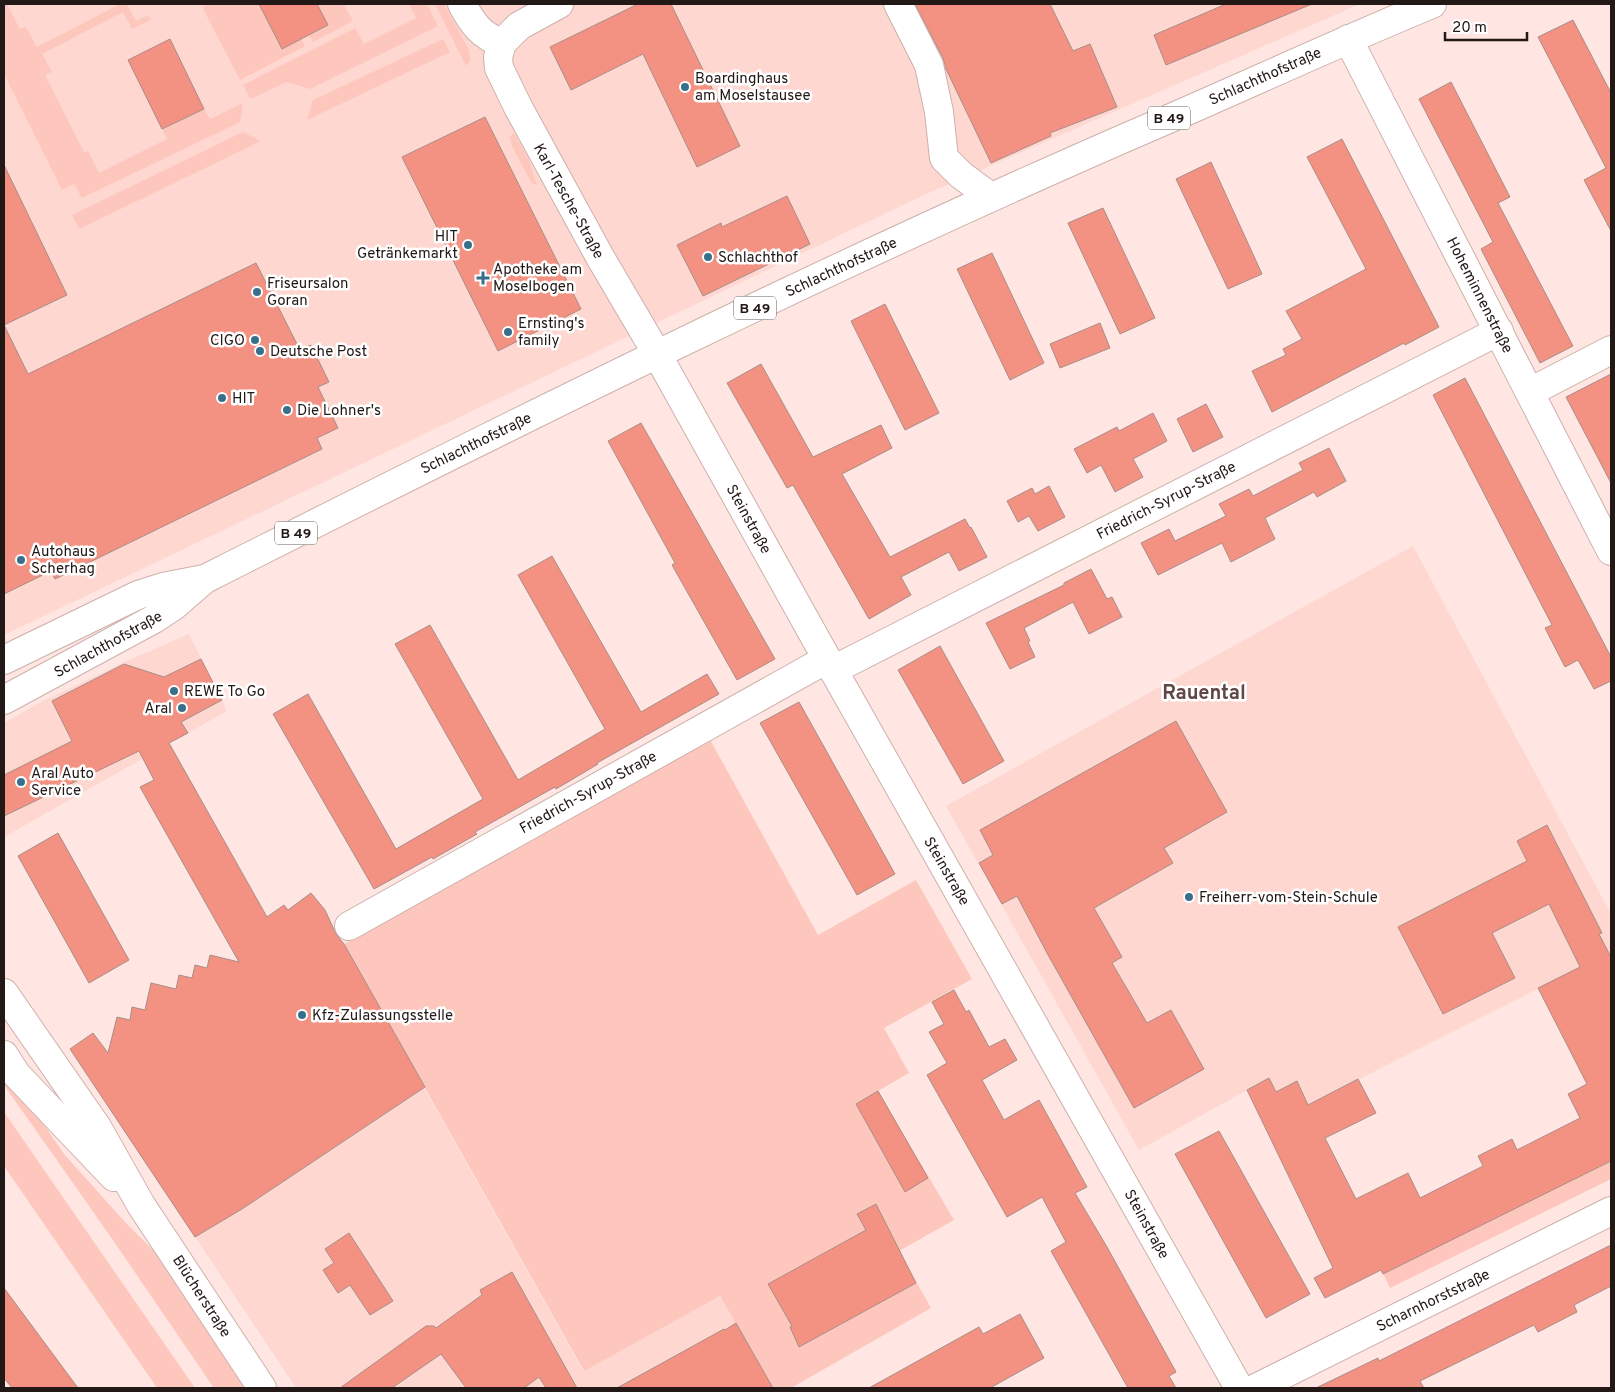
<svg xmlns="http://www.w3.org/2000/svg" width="1615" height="1392" font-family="Overpass,sans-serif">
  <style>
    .built { fill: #fed7d0 }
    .green { fill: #fec7bd }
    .building { fill: #f39282; stroke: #a98d88 }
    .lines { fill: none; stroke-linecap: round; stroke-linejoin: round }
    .street-casing { stroke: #cdb0ab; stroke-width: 30 }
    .primary-casing { stroke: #cdb0ab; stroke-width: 30 }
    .street { stroke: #fff; stroke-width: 28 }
    .primary { stroke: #fff; stroke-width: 28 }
    .poi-dot { fill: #386f8a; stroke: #fff; stroke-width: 2 }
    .labels { text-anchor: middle; stroke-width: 5; stroke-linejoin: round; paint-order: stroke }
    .shield { fill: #fff; stroke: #645d5c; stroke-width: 1 }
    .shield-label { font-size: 14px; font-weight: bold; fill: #221816 }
    .street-label { font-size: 15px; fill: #221816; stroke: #fff }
    .poi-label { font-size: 15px; fill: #221816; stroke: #fff; text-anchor: start }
    .district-label { font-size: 20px; font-weight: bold; fill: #604743; stroke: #fff }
  </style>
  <rect width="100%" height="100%" fill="#ffe6e2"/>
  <g class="built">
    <polygon points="4,4 1360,4 924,195 4,635"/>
    <polygon points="1413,546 1611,914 1611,957 1609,953 1589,963 1288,1115 1269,1078 1139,1150 946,806"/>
    <polygon points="189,634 227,711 4,837 4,723 41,702 131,659"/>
    <polygon points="323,908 583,1371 720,1296 773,1388 296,1388 83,1069"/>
  </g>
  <g class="green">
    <polygon points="4,4 7,4 20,29 26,27 37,47 120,4 127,4 136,21 148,15 151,20 132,29 123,12 42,54 52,72 45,75 84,152 88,151 99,173 167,139 162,129 204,109 210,119 243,103 240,122 82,198 74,184 62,190 4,74"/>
    <polygon points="209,4 259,4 282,49 301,39 305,46 240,80 202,7"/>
    <polygon points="317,4 346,4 344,5 353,21 313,42 309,35 328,25"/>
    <polygon points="409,4 427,4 438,26 310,89 287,82 250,99 243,85 355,28 364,44 416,18"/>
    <polygon points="435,4 444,4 469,50 470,61 466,66"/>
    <polygon points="443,39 450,52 307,120 313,100"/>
    <polygon points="243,132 261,141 79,229 72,215"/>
    <polygon points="514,133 529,160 537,186 531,182 512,146 510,137"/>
    <polygon points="708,736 818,935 916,880 972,979 884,1028 909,1073 878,1091 954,1220 899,1251 931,1308 791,1388 773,1388 720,1296 584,1371 344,944"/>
    <polygon points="4,1067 64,1154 124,1221 167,1264 249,1388 214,1388 108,1233 4,1085"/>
    <polygon points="4,1112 195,1388 157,1388 4,1166"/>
    <polygon points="1611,1161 1611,1179 1390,1288 1383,1274"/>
  </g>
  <g class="building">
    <polygon points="259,4 317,4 328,25 282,49"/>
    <polygon points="638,4 671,4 740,146 697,167 643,54 571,90 550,47"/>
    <polygon points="915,4 1050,4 1073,51 1090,44 1117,107 1050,133 1051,136 991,163 946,69 943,58"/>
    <polygon points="1226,4 1312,4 1166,65 1154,35"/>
    <polygon points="1573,20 1611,93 1611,231 1584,180 1606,168 1538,37"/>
    <polygon points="170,39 204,109 162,129 128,60"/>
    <polygon points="1451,82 1510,197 1498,203 1573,346 1540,363 1481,249 1493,242 1419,99"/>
    <polygon points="485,117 581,309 498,351 402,157"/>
    <polygon points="1342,139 1439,327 1405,345 1404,343 1272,412 1252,371 1286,355 1283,349 1302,339 1286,311 1366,269 1307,157"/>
    <polygon points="1211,162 1262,274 1228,289 1176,179"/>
    <polygon points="4,165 67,295 4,325 28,374 256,263 300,350 311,345 329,382 318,387 338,428 317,438 322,449 55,579 51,571 4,594"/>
    <polygon points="787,196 810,244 703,296 677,245 721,223 722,227"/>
    <polygon points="1103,208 1155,318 1120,334 1068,223"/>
    <polygon points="992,253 1044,363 1010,380 957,269"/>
    <polygon points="885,304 939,413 905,430 851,321"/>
    <polygon points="1100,323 1110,348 1060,368 1050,344"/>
    <polygon points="761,364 813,457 881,425 892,448 842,474 890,557 965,519 970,528 971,527 987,557 959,571 949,552 901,577 911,595 869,619 793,485 787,488 727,383"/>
    <polygon points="1611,374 1611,483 1566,397"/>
    <polygon points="1465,378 1611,657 1611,681 1594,689 1578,660 1565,667 1545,628 1552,625 1433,395"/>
    <polygon points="1206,404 1223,437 1193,452 1177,419"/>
    <polygon points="1153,413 1167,441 1133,459 1143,477 1115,492 1101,465 1087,473 1074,449 1117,427 1119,431"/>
    <polygon points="641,423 775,659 737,680 672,565 675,563 608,441"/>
    <polygon points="1329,448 1346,481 1317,497 1314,492 1265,518 1275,539 1231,562 1222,543 1158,575 1141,543 1169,529 1175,541 1226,516 1219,504 1249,489 1253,496 1303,470 1299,463"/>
    <polygon points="1049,486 1065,517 1038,531 1029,516 1018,522 1007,501 1032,488 1035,494"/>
    <polygon points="552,556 641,712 707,674 719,694 597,763 598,764 556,789 555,787 475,832 477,834 433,859 432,857 374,889 273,714 308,694 396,849 483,799 395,644 430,625 518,780 605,729 518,575"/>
    <polygon points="1091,569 1107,599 1112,597 1122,617 1089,634 1073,602 1024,628 1030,641 1028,642 1035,657 1010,669 986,623 1064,585 1064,583"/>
    <polygon points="940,646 1004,761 963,784 898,670"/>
    <polygon points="201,659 222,700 181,722 188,733 169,743 267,917 284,905 288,910 311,893 325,910 336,934 344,944 425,1087 242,1209 195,1237 70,1049 93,1033 108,1053 117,1017 130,1020 132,1007 145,1010 151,983 176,989 179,975 192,978 195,965 207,968 210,955 239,962 140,787 154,780 139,751 4,816 4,775 72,741 52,701 124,664 164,677"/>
    <polygon points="799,702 895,874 857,895 760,723"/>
    <polygon points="1176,721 1227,812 1164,848 1173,863 1094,908 1122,957 1112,963 1147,1023 1171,1010 1204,1069 1134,1108 1047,953 1017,896 1002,904 979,863 993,855 980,830"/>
    <polygon points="1547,825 1602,933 1599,934 1611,957 1611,1161 1383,1274 1381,1270 1325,1298 1314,1278 1333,1268 1247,1090 1269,1078 1276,1092 1297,1081 1308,1105 1358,1079 1376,1113 1325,1138 1356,1199 1408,1173 1420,1198 1483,1166 1478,1156 1512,1139 1517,1150 1580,1118 1568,1094 1587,1084 1538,988 1580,967 1549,904 1492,933 1515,978 1443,1014 1398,927 1527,861 1517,841"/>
    <polygon points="58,833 129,960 89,983 18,856"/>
    <polygon points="954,990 966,1012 969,1010 989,1047 1005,1039 1017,1060 982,1080 1004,1120 1039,1100 1087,1187 1075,1193 1107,1247 1176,1372 1169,1376 1176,1388 1128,1388 1051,1251 1066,1242 1042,1197 1007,1217 927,1075 947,1063 929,1032 944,1024 932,1002"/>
    <polygon points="878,1091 928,1178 905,1192 856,1104"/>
    <polygon points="1219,1131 1310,1294 1266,1318 1175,1154"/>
    <polygon points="876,1204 916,1283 799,1347 790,1327 792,1326 768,1284 866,1230 857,1214"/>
    <polygon points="349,1233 393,1301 370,1315 350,1285 338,1293 323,1270 334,1263 325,1249"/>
    <polygon points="1611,1245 1611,1286 1574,1305 1577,1312 1538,1332 1534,1325 1420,1381 1424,1388 1316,1388 1378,1358 1379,1361"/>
    <polygon points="512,1272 577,1388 546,1388 539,1377 524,1388 466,1388 441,1354 392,1388 340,1388 426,1326 434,1326 436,1328 482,1295 480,1290"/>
    <polygon points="4,1288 78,1388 12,1388 4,1378"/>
    <polygon points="1020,1314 1044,1358 990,1388 869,1388 979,1327 983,1334"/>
    <polygon points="736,1323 773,1388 617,1388 724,1329 725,1330"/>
  </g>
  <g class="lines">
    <defs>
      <g id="street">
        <path d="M462,4c10,19 19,32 40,39"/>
        <polyline points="559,4 519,26 502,43 498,57 499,68 518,107 600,257 657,354 827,659 1239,1388"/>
        <polyline points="898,4 929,65 939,112 944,158 961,175 991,197"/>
        <polyline points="1348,39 1611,551"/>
        <polyline points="1530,392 1611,350"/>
        <polyline points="833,670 1499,331"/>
        <polyline points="349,926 827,659"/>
        <polyline points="4,993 97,1127 141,1205 262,1388"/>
        <polyline points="4,1055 16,1074 114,1177"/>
        <polyline points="1256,1388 1611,1211"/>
      </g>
      <g id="primary">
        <polyline points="4,660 138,595 163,587 204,579"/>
        <path d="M4,700l150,-81 21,-14 30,-26c317,-160 634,-318 959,-458 90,-39 178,-80 268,-117"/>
      </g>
    </defs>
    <use href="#street" class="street-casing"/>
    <use href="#primary" class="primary-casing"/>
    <use href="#street" class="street"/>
    <use href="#primary" class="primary"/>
  </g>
  <g class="poi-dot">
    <circle cx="685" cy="87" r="5"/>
    <circle cx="468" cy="245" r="5"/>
    <circle cx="708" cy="257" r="5"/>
    <path d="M480.5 270.5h5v5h5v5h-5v5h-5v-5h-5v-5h5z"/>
    <circle cx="257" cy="292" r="5"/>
    <circle cx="508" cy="332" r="5"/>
    <circle cx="255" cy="340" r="5"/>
    <circle cx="260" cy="351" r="5"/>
    <circle cx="222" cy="398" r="5"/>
    <circle cx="287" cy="410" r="5"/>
    <circle cx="21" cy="560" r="5"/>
    <circle cx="174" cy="691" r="5"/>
    <circle cx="182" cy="708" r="5"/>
    <circle cx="21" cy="782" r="5"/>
    <circle cx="1189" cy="897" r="5"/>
    <circle cx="302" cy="1015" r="5"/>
  </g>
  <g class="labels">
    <g class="shield">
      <rect x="1148" y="106.5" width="42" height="23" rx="4"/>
      <rect x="734" y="296.5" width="42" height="23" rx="4"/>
      <rect x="275" y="521.5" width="42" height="23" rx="4"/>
    </g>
    <g class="shield-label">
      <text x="1169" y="123">B 49</text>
      <text x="755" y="313">B 49</text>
      <text x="296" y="538">B 49</text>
    </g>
    <g class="street-label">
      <text transform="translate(1265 76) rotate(-24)" y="5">Schlachthofstraße</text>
      <text transform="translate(569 201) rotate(61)" y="5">Karl-Tesche-Straße</text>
      <text transform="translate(841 267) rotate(-25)" y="5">Schlachthofstraße</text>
      <text transform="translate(1480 295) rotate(63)" y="5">Hoheminnenstraße</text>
      <text transform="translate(476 443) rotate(-26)" y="5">Schlachthofstraße</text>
      <text transform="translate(1166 500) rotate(-27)" y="5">Friedrich-Syrup-Straße</text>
      <text transform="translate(749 519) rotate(61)" y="5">Steinstraße</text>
      <text transform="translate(108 644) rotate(-29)" y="5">Schlachthofstraße</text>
      <text transform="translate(588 792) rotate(-29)" y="5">Friedrich-Syrup-Straße</text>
      <text transform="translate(947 871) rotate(60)" y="5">Steinstraße</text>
      <text transform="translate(1147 1224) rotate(61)" y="5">Steinstraße</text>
      <text transform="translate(202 1296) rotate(57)" y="5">Blücherstraße</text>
      <text transform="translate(1433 1300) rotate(-26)" y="5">Scharnhorststraße</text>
    </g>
    <g class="poi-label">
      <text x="695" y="83">Boardinghaus<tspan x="695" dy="17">am Moselstausee</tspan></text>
      <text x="458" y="241" text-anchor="end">HIT<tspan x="458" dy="17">Getränkemarkt</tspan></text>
      <text x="718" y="262">Schlachthof</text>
      <text x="493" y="274">Apotheke am<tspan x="493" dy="17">Moselbogen</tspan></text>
      <text x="267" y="288">Friseursalon<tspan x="267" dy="17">Goran</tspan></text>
      <text x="518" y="328">Ernsting's<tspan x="518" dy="17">family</tspan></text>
      <text x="245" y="345" text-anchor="end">CIGO</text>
      <text x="270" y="356">Deutsche Post</text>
      <text x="232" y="403">HIT</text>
      <text x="297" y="415">Die Lohner's</text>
      <text x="31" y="556">Autohaus<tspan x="31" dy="17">Scherhag</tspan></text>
      <text x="184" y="696">REWE To Go</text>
      <text x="172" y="713" text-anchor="end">Aral</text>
      <text x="31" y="778">Aral Auto<tspan x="31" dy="17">Service</tspan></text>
      <text x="1199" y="902">Freiherr-vom-Stein-Schule</text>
      <text x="312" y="1020">Kfz-Zulassungsstelle</text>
    </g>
    <g class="district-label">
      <text x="1204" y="699">Rauental</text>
    </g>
  </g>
  <rect width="1615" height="1392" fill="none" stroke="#221816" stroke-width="10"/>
  <path d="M1445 32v8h82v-8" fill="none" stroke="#221816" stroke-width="2.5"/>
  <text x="1452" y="32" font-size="15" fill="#221816" stroke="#ffffff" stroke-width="4" paint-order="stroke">20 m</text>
</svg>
